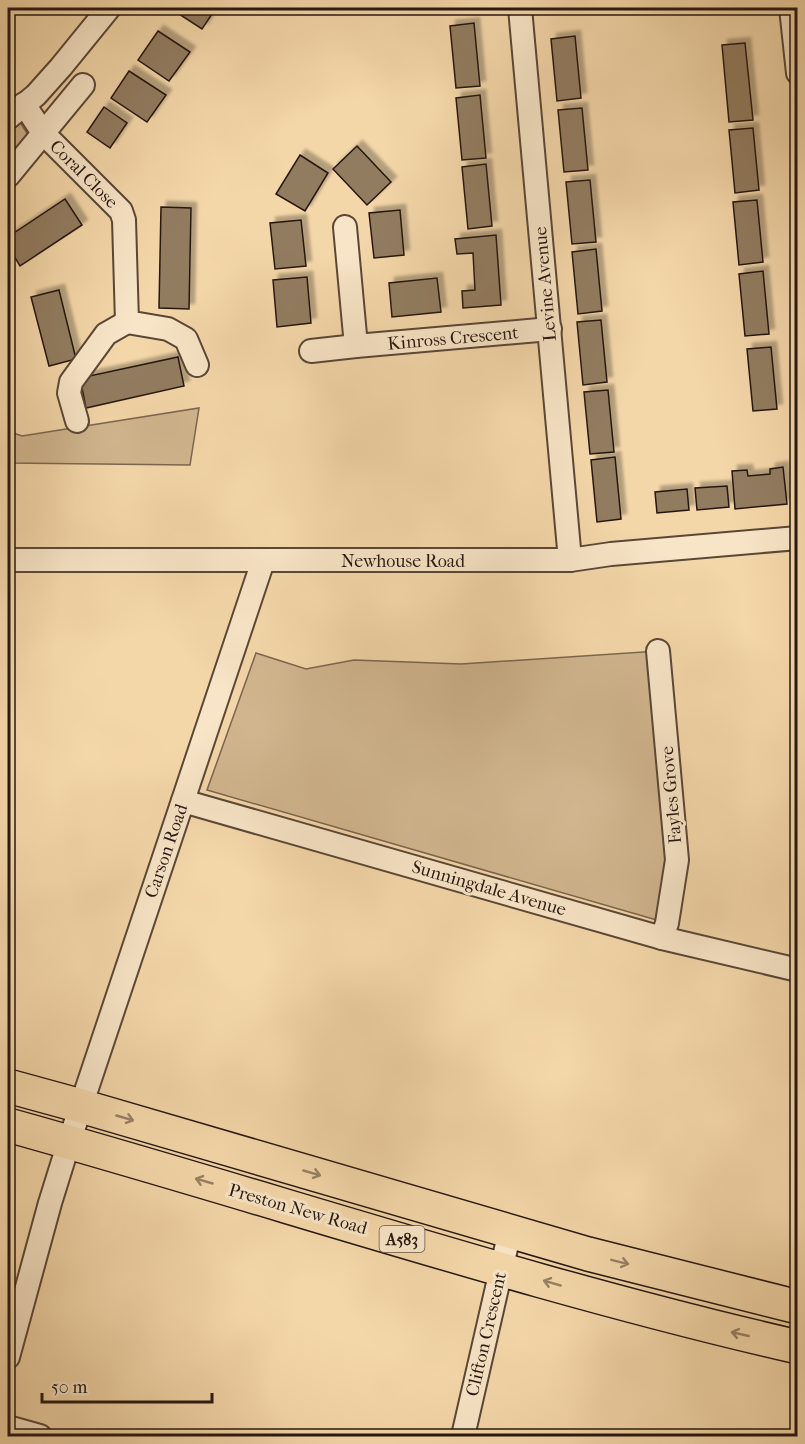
<svg xmlns="http://www.w3.org/2000/svg" width="805" height="1444" font-family="'IM FELL French Canon',serif">
  <style>
    .green { fill: #d1b68f; stroke: #7c6650; stroke-width: 1.5 }
    .building { fill: #927b60; stroke: #271711; stroke-width: 1.5; filter: url(#shadow) }
    .lines { fill: none; stroke-linecap: round; stroke-linejoin: round }
    .minor-casing { stroke: #5a4737; stroke-width: 26 }
    .highway-casing { stroke: #271711; stroke-width: 36 }
    .minor { stroke: #f8e5c7; stroke-width: 22 }
    .highway { stroke: #f4d7a9; stroke-width: 33 }
    .oneway { stroke: #988165 }
    .labels { text-anchor: middle; stroke-width: 6; stroke-linejoin: round; paint-order: stroke }
    .shield { fill: #f8e5c7; stroke: #665548; stroke-width: 1.5 }
    .shield-label { font-size: 16px; font-weight: bold; fill: #271711 }
    .street-label { font-size: 18px; fill: #271711; stroke: #f8e5c7 }
  </style>
  <defs>
    <filter id="shadow"><feDropShadow dx="5.5" dy="-5.5" stdDeviation="1.5" flood-color="#0004"/></filter>
  </defs>
  <rect width="100%" height="100%" fill="#f4d7a9"/>
  <filter id="stains"><feTurbulence type="fractalNoise" baseFrequency=".00333" numOctaves="4"/><feColorMatrix values="0 0 0 0 .2 0 0 0 0 .09 0 0 0 0 .02 0 0 0 .5 -.17"/></filter>
  <radialGradient id="worn" r=".72"><stop offset=".6" stop-color="#630" stop-opacity="0"/><stop offset="1" stop-color="#630" stop-opacity=".3"/></radialGradient>
  <g class="green">
    <polygon points="20,122 28,135 8,168 8,131"/>
    <polygon points="199,408 190,465 8,463 8,431 22,436"/>
    <polygon points="658,651 677,860 667,923 207,790 256,653 306,669 354,660 461,664"/>
  </g>
  <g class="building">
    <polygon points="183,8 216,8 202,29 179,14"/>
    <polygon points="474,23 480,86 456,88 450,26"/>
    <polygon points="158,31 190,52 169,81 138,60"/>
    <polygon points="575,36 581,98 557,101 551,39"/>
    <polygon points="745,43 753,120 729,122 722,45"/>
    <polygon points="129,71 166,95 147,122 111,98"/>
    <polygon points="480,95 486,158 462,160 456,98"/>
    <polygon points="104,107 127,123 110,148 87,132"/>
    <polygon points="582,108 588,170 564,172 558,110"/>
    <polygon points="753,128 759,190 735,193 729,130"/>
    <polygon points="357,146 391,182 367,205 333,169"/>
    <polygon points="300,155 328,173 305,211 276,194"/>
    <polygon points="486,164 492,226 468,229 462,167"/>
    <polygon points="590,180 596,242 572,244 566,182"/>
    <polygon points="65,199 82,225 20,266 8,246 8,237"/>
    <polygon points="757,200 763,262 739,265 733,202"/>
    <polygon points="161,207 191,208 189,309 159,308"/>
    <polygon points="400,210 404,255 374,258 369,213"/>
    <polygon points="301,220 306,266 275,269 270,223"/>
    <polygon points="496,235 501,305 463,308 462,291 475,290 473,253 457,254 455,239"/>
    <polygon points="596,249 602,311 578,314 572,252"/>
    <polygon points="763,271 769,334 745,336 739,274"/>
    <polygon points="307,277 311,323 277,327 273,280"/>
    <polygon points="437,278 441,312 392,317 389,283"/>
    <polygon points="59,290 76,359 49,366 31,297"/>
    <polygon points="601,320 607,382 583,385 577,322"/>
    <polygon points="771,347 777,409 753,411 747,349"/>
    <polygon points="178,357 184,386 86,408 80,378"/>
    <polygon points="608,390 614,452 590,454 584,392"/>
    <polygon points="615,457 621,519 597,522 591,460"/>
    <polygon points="783,467 787,504 735,509 732,471 747,470 748,476 770,474 770,469"/>
    <polygon points="727,486 729,507 697,510 695,488"/>
    <polygon points="687,489 689,510 657,513 655,492"/>
  </g>
  <g class="lines">
    <defs>
      <g id="minor">
        <polyline points="520,8 570,560"/>
        <polyline points="791,8 798,73"/>
        <polyline points="24,104 43,133 121,211 124,220 127,322 168,329 186,339 197,365"/>
        <polyline points="8,118 36,95 61,67 109,8"/>
        <polyline points="8,176 83,85"/>
        <polyline points="345,227 356,346 550,329"/>
        <polyline points="311,351 356,346"/>
        <polyline points="77,421 69,393 71,382 106,334 127,322"/>
        <polyline points="8,560 570,560 611,554 798,538"/>
        <polyline points="658,651 677,860 667,923 662,938"/>
        <polyline points="183,801 662,938 798,970"/>
        <polyline points="8,1357 50,1203 69,1142 263,561"/>
        <polyline points="8,1427 40,1436"/>
        <polyline points="463,1436 510,1231"/>
      </g>
      <g id="highway">
        <polyline points="8,1086 81,1106 588,1254 798,1307"/>
        <path d="M8,1125c263,73 523,161 790,222"/>
      </g>
    </defs>
    <use href="#minor" class="minor-casing"/>
    <use href="#highway" class="highway-casing"/>
    <use href="#minor" class="minor"/>
    <use href="#highway" class="highway"/>
  </g>
  <defs><path id="oneway-shaft" d="M-6 0H5M1.5-3L5.5 0L1.5 3" fill="none" stroke-width="1.6" stroke-linecap="round" stroke-linejoin="round" transform="scale(1.5)"/></defs>
  <g class="oneway">
    <use href="#oneway-shaft" transform="translate(125 1118) rotate(16)"/>
    <use href="#oneway-shaft" transform="translate(312 1173) rotate(16)"/>
    <use href="#oneway-shaft" transform="translate(204 1181) rotate(-164)"/>
    <use href="#oneway-shaft" transform="translate(620 1262) rotate(14)"/>
    <use href="#oneway-shaft" transform="translate(552 1283) rotate(-164)"/>
    <use href="#oneway-shaft" transform="translate(740 1334) rotate(-167)"/>
  </g>
  <g class="labels">
    <rect class="shield" x="379.5" y="1226" width="45" height="26" rx="4.5"/>
    <g class="shield-label">
      <text x="402" y="1245">A583</text>
    </g>
    <g class="street-label">
      <text transform="translate(84 174) rotate(45)" y="6">Coral Close</text>
      <text transform="translate(545 284) rotate(-95)" y="6">Levine Avenue</text>
      <text transform="translate(453 338) rotate(-5)" y="6">Kinross Crescent</text>
      <text x="403" y="567">Newhouse Road</text>
      <text transform="translate(671 795) rotate(-95)" y="6">Fayles Grove</text>
      <text transform="translate(166 851) rotate(-71)" y="6">Carson Road</text>
      <text transform="translate(489 888) rotate(16)" y="6">Sunningdale Avenue</text>
      <text transform="translate(298 1209) rotate(16)" y="6">Preston New Road</text>
      <text transform="translate(486 1334) rotate(-77)" y="6">Clifton Crescent</text>
    </g>
  </g>
  <rect width="805" height="1444" fill="none" stroke="#f4d7a9" stroke-width="30"/>
  <rect x="9" y="9" width="787" height="1426" fill="none" stroke="#271711" stroke-width="3"/>
  <rect x="15" y="15" width="775" height="1414" fill="none" stroke="#271711" stroke-width="1.5"/>
  <path d="M42 1393v9h170v-9" fill="none" stroke="#271711" stroke-width="3"/>
  <text x="51" y="1393" font-size="18" fill="#271711" stroke="#f8e5c7" stroke-width="4.5" paint-order="stroke">50 m</text>
  <rect width="100%" height="100%" filter="url(#stains)"/>
  <rect width="100%" height="100%" fill="url(#worn)"/>
</svg>
